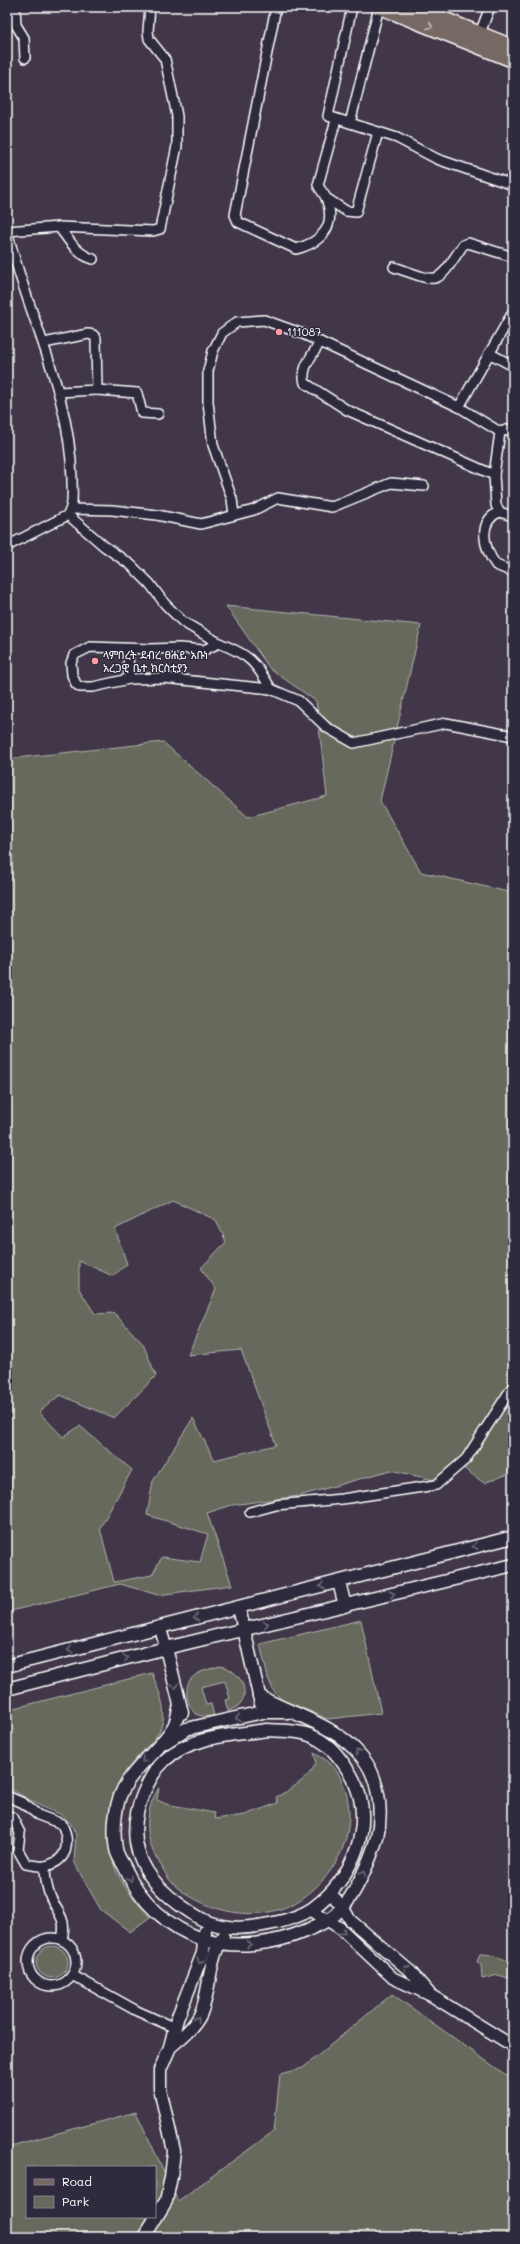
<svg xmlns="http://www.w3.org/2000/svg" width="520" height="2244" font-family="Mali,'Noto Sans Ethiopic',sans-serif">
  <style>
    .green { fill: #66695c; stroke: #b2b4ae; fill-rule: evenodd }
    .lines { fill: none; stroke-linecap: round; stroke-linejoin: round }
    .minor-casing { stroke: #fff; stroke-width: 12 }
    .tertiary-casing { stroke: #fff; stroke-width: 14 }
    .secondary-casing { stroke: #fff; stroke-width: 15 }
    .primary-casing { stroke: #fff; stroke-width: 17 }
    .minor { stroke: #2f2a3d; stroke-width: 9 }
    .tertiary { stroke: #2f2a3d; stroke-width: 11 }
    .secondary { stroke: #2f2a3d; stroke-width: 12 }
    .primary { stroke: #766964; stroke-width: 14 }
    .oneway { stroke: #c1bcb9 }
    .oneway2 { stroke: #6d6a77 }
    .poi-dot { fill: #ff9aa2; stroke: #2f2a3d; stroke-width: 1.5 }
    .labels { text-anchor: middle; stroke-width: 3; stroke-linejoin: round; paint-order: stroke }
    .poi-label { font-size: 11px; fill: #fff; stroke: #2f2a3d; text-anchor: start }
  </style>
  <rect width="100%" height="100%" fill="#413749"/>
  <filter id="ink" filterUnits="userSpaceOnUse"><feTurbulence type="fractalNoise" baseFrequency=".025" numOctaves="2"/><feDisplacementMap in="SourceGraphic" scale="8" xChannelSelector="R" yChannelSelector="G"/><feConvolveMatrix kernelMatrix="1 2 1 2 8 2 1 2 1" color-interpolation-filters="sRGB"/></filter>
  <g filter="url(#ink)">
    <g class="green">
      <path d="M226,606l195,19 -41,176 41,71 92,21v571l-7,11 -22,8 -29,-21 -21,18 -43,-10 -92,26 -67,9 -25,8 25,72 -74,10 -38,-11 -113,28v-853l156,-17 85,75 79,-21 -11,-95 -46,-32zM173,1200l43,20 10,22 -25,26 15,21 -28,66 53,-5 35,95 -62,15 -21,-42 -40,63 -6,34 61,19 -8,28 -38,-5 -10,18 -38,7 -14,-54 32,-58 -52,-44 -17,11 -24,-25 21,-17 54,23 42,-42 -13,-32 -29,-31 -19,1 -16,-25v-28l34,15 14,-12 -12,-35z"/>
      <polygon points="361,1620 381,1713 328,1719 282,1700 274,1692 268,1678 260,1644"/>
      <path d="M220,1666c24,4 36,37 8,45l-3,-11 5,-1 -5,-18 -24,6 5,18 5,-1 3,12c-6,0 -11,1 -16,-1 -11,-6 -15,-27 -7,-36 6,-8 20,-10 29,-13z"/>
      <path d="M152,1673c5,14 14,32 11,47 -3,19 -18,27 -29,41 -21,25 -30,76 -19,107 7,18 22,35 35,49l-20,15 -29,-22 -19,-33 -8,-16 2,-26 -5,-11 -11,-10 -16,-6 -37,-21v-77z"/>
      <path d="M314,1753c5,3 11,6 16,10 7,6 12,17 15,26 13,41 -7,84 -41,108 -40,29 -95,17 -130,-12 -6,-6 -11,-16 -15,-23 -15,-22 -15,-52 0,-74l-2,12 9,4 48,9 1,6 30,-4 33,-12 -2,-6c13,-6 33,-19 39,-32 2,-4 0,-8 -1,-12z"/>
      <circle cx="52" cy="1962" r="16"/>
      <path d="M480,1954c12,0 23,4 33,10v18l-1,-3 -14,-4 -16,4 -1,-14 -4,-3z"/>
      <path d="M392,1994l121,86v157h-506v-90l129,-35 42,89 96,-70 6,-57 23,-6zM27,2167h128v50h-128z"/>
    </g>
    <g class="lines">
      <defs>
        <g id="minor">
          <polyline points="15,7 16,25 24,38 25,58"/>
          <path d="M276,7l-41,208 3,7 58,27c26,-7 41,-23 30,-51 -2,-5 -6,-8 -8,-13l18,-65"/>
          <polyline points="352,7 328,116 397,138 437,159 513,185"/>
          <polyline points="480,33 490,7"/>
          <polyline points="350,123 379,7"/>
          <polyline points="326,198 346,211 356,212 378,132"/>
          <path d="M59,227c10,13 17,27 34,32"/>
          <path d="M7,230c20,85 63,159 65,249 0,13 2,25 -4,36l-61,31"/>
          <polyline points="7,231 59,227 153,231 160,229 177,146 177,116 165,59 149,39 148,31 150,7"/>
          <path d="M394,267c47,16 41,20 69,-22l5,-2 45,14"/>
          <path d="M320,342c-7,13 -20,26 -15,41l42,27 147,65 6,-43"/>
          <polyline points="44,343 88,334 93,335 96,338 97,390 58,392"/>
          <polyline points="489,353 513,366"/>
          <polyline points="97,390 137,393 142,413 158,414"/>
          <polyline points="459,407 513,312"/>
          <polyline points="494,475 496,505 499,512 513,516"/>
          <polyline points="71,509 112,510 157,515 201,524 254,510 278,498 332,507 391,483 424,486"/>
          <path d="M499,512c-22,10 -15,37 -3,53l17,7"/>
          <polyline points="68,515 104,546 131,565 150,584 165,604 183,622 219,643 204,650 179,648 151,649 90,647 74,655 71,663 72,675 76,684 80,687 93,687 129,679 163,678 271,689 299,701 326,727 354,743 446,723 513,736"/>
          <polyline points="234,515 232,499 213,445 208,402 208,371 213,351 222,333 237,322 264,320 303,334 459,407 500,432 513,428"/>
          <path d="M219,643c30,12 36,18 52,46"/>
          <polyline points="128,649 129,679"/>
          <polyline points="250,1512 276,1505 342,1499 436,1485 466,1459 513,1386"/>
          <path d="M7,1796l16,7 15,12 24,9c8,18 7,36 -16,42 -6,1 -14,-1 -20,-2l-8,-14 2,-17 -8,-16 -5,-2"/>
          <path d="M45,1866c0,11 1,21 6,32 8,17 16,21 11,41"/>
          <circle cx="52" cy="1962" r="24"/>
          <polyline points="72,1975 137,2011 175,2028"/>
        </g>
        <g id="tertiary">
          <polyline points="160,1627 166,1648"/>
          <polyline points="331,1894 343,1907 350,1920 411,1972 429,1993"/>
          <polyline points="311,1910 340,1928 393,1978 432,1996 513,2046"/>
        </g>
        <g id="secondary">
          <polyline points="339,1582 345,1606"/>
          <polyline points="239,1608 261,1704"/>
          <polyline points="166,1648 182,1713"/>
          <polyline points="7,1666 513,1537"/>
          <polyline points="7,1689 166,1648 513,1565"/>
          <path d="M180,1705c-2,7 -3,15 -6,21 -18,31 -54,47 -58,87 -2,10 -2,26 0,36 1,6 5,12 8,17 15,34 44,63 81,74 32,9 70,4 100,-9 14,-6 26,-11 37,-23 13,-13 30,-52 35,-71 6,-25 2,-60 -15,-80 -27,-33 -67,-41 -103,-61"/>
          <path d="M267,1730c15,1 33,0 47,7 17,8 27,22 37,38 26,46 3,103 -38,133 -18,13 -64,22 -85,19 -22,-3 -31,-10 -48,-22 -39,-28 -56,-65 -37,-111 6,-13 11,-24 22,-34 25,-24 69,-25 102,-30z"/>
          <polyline points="166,1742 186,1729 263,1712 288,1712"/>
          <path d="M170,2047c11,-9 25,-20 31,-34 10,-25 7,-53 22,-76"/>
          <polyline points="144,2237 166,2201 171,2177 174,2151 160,2089 160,2070 170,2047 177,2019 203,1953 205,1932"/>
        </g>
        <g id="primary">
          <polyline points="380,7 513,60"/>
          <polyline points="413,7 513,47"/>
        </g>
      </defs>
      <use href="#minor" class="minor-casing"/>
      <use href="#tertiary" class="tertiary-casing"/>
      <use href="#secondary" class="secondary-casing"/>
      <use href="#primary" class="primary-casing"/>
      <use href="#minor" class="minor"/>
      <use href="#tertiary" class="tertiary"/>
      <use href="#secondary" class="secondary"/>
      <use href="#primary" class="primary"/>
    </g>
    <defs><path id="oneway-chevron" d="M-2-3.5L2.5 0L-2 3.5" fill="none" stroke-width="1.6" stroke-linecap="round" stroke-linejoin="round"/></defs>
    <use class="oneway" href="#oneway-chevron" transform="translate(430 26) rotate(22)"/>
    <g class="oneway2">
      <use href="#oneway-chevron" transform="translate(475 1546) rotate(166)"/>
      <use href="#oneway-chevron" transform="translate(322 1586) rotate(166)"/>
      <use href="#oneway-chevron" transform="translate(392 1594) rotate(-14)"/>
      <use href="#oneway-chevron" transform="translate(196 1618) rotate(167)"/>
      <use href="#oneway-chevron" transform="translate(266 1624) rotate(-13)"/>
      <use href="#oneway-chevron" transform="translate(70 1650) rotate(166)"/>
      <use href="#oneway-chevron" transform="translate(126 1658) rotate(-14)"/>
      <use href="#oneway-chevron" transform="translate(175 1686) rotate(77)"/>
      <use href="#oneway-chevron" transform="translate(238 1718) rotate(168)"/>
      <use href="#oneway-chevron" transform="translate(358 1752) rotate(-135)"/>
      <use href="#oneway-chevron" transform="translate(144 1760) rotate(137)"/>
      <use href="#oneway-chevron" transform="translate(363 1873) rotate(-60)"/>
      <use href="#oneway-chevron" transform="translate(130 1879) rotate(62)"/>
      <use href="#oneway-chevron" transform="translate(343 1932) rotate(43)"/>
      <use href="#oneway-chevron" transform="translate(249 1944) rotate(1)"/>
      <use href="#oneway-chevron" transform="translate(200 1961) rotate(111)"/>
      <use href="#oneway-chevron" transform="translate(406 1968) rotate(-139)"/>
      <use href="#oneway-chevron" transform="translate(197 2019) rotate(-55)"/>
    </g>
  </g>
  <g class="poi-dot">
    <circle cx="279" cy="332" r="4"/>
    <circle cx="95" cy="661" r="4"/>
  </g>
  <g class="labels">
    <g class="poi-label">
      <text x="287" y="336">111087</text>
      <text x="103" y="659">ላምበረት ደብረ ፀሐይ አቡነ<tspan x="103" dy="13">አረጋዊ ቤተ ክርስቲያን</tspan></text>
    </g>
  </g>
  <rect width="520" height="2244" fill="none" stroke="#2f2a3d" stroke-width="24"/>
  <rect x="12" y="12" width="496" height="2220" fill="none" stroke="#fff" stroke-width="1.5" filter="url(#ink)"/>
  <rect x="26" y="2166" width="130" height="52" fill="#2f2a3d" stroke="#827f8b"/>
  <rect x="34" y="2179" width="20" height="6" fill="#766964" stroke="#827f8b"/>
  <text x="62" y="2186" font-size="12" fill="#ffffff">Road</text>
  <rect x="34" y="2196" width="20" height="12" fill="#66695c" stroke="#827f8b"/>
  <text x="62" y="2206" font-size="12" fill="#ffffff">Park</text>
</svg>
